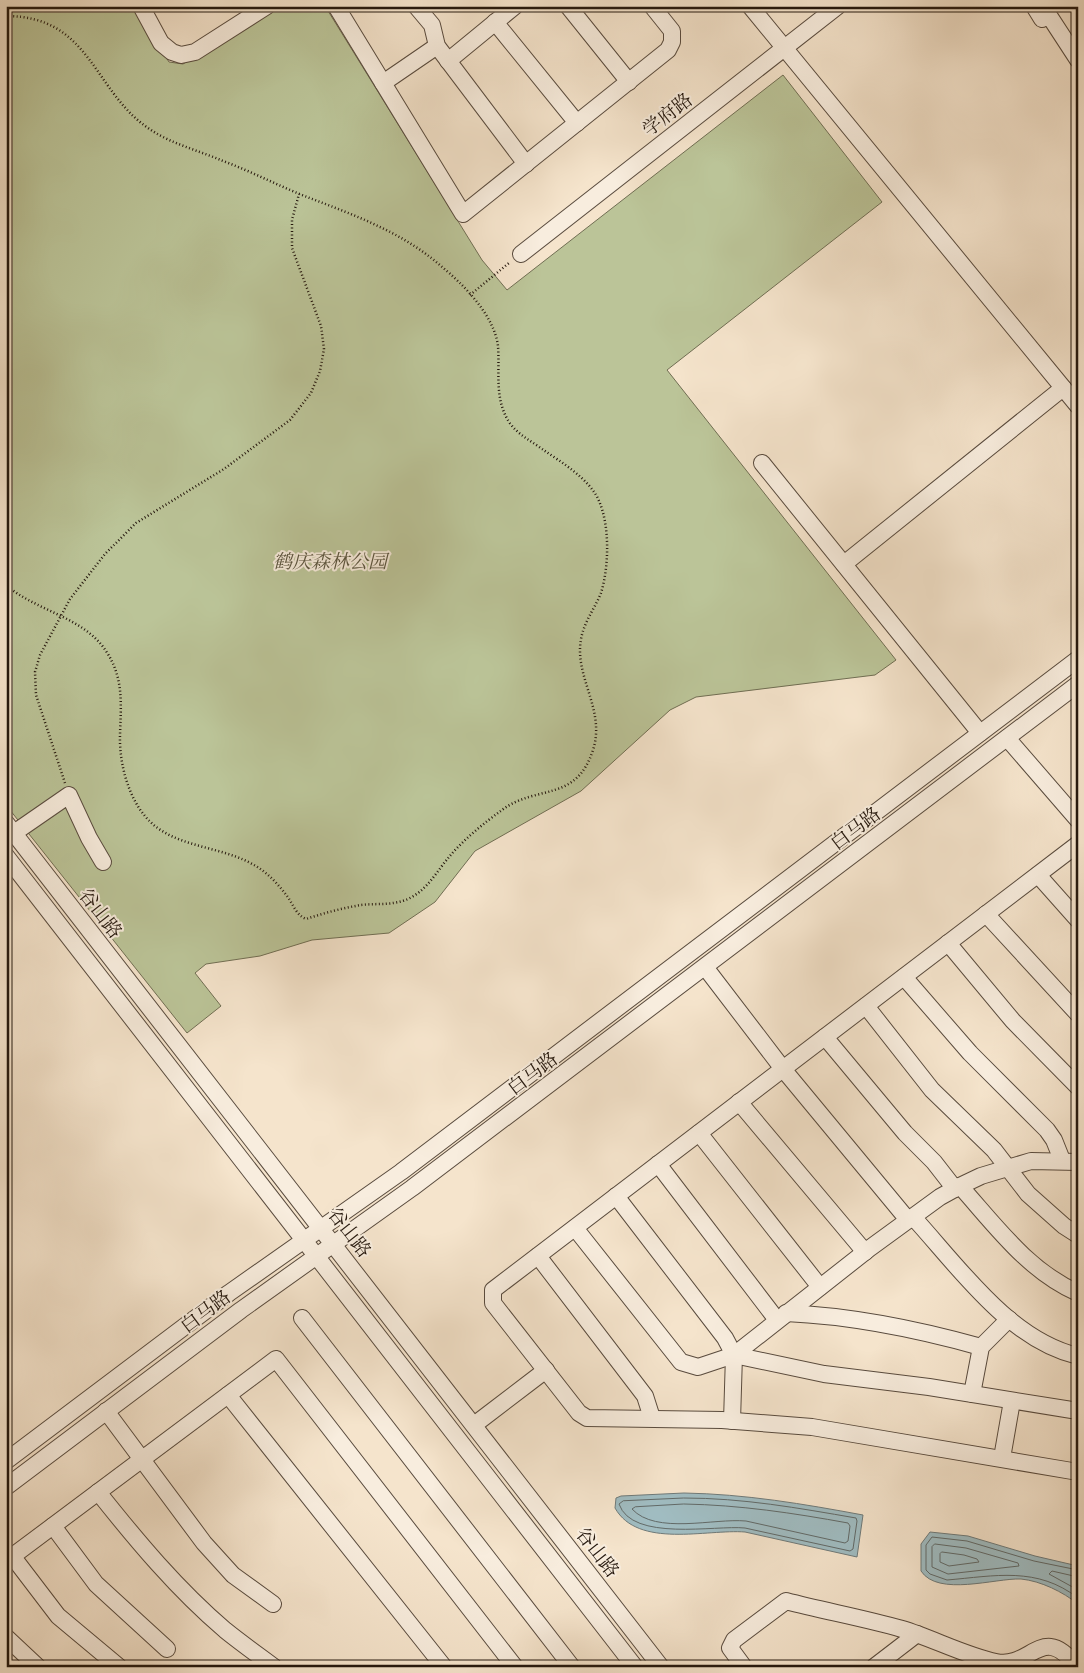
<svg xmlns="http://www.w3.org/2000/svg" width="1084" height="1673" font-family="'EB Garamond','Noto Serif SC',serif">
  <style>
    .green { fill: #bbc498; stroke: #706e53 }
    .water { fill: #a0bcc1; stroke: #6f7a79 }
    .lines { fill: none; stroke-linecap: round; stroke-linejoin: round }
    .shore { stroke: #626a68; stroke-width: 1 }
    .minor-casing { stroke: #594b3e; stroke-width: 18 }
    .path { stroke: #25180e; stroke-width: 2.5; stroke-dasharray: 1 2.5; stroke-linecap: butt }
    .minor { stroke: #f8edde; stroke-width: 16 }
    .labels { text-anchor: middle; stroke-width: 4; stroke-linejoin: round; paint-order: stroke }
    .street-label { font-size: 19px; fill: #25180e; stroke: #f8edde }
    .park-label { font-size: 19px; font-style: italic; fill: #5a543e; stroke: #f8edde }
  </style>
  <rect width="100%" height="100%" fill="#f5e4cc"/>
  <filter id="stains"><feTurbulence type="fractalNoise" baseFrequency=".004" numOctaves="4"/><feColorMatrix values="0 0 0 0 .2 0 0 0 0 .09 0 0 0 0 .02 0 0 0 .5 -.17"/></filter>
  <radialGradient id="worn" r=".72"><stop offset=".6" stop-color="#630" stop-opacity="0"/><stop offset="1" stop-color="#630" stop-opacity=".3"/></radialGradient>
  <polygon class="green" points="6,6 133,6 169,62 183,64 282,6 325,6 482,260 507,290 783,75 882,202 667,370 896,660 875,675 696,697 670,710 581,791 475,851 435,902 389,933 312,940 260,956 206,964 195,973 221,1006 187,1033 6,805 6,647 8,645 6,642"/>
  <g class="water">
    <path d="M684,1493c61,1 120,11 179,22l-6,42 -112,-25c-38,-3 -107,17 -130,-24l1,-10 5,-2z"/>
    <path d="M930,1532l38,4 67,20 43,10v38c-15,-12 -37,-23 -57,-25 -26,-1 -83,18 -100,-8v-27z"/>
  </g>
  <g class="lines">
    <g class="shore">
      <path d="M684,1498c59,0 114,10 172,20l1,3 -4,28 -3,2 -105,-23c-30,-3 -113,14 -126,-24l4,-3z"/>
      <path d="M684,1504c56,1 109,9 164,19l2,3 -2,15 -3,2 -99,-22c-32,-3 -90,14 -114,-12l3,-2z"/>
      <polygon points="935,1544 966,1548 1018,1563 1019,1566 948,1574 932,1567 932,1547"/>
      <polygon points="942,1552 964,1555 977,1559 979,1562 949,1566 940,1562 940,1554"/>
      <path d="M1078,1570l-44,-9 -67,-20 -35,-4 -6,8v25l4,4 17,6c48,-4 90,-14 131,18"/>
      <polyline points="1078,1577 1052,1571 1049,1574 1078,1590"/>
    </g>
    <defs>
      <g id="minor">
        <polyline points="141,6 161,43 172,52 181,55 195,52 267,6"/>
        <polyline points="336,6 463,214 668,50 672,42 672,31 652,6"/>
        <polyline points="416,6 432,25 437,46 526,164"/>
        <polyline points="568,6 629,82"/>
        <polyline points="750,6 1078,406"/>
        <polyline points="1034,6 1042,19 1048,14 1078,60"/>
        <polyline points="495,22 577,123"/>
        <polyline points="448,61 515,6"/>
        <polyline points="383,83 437,46"/>
        <polyline points="521,254 838,6"/>
        <polyline points="762,463 980,733"/>
        <polyline points="844,564 1063,388"/>
        <polyline points="1007,738 1078,820"/>
        <polyline points="6,823 661,1667"/>
        <polyline points="14,833 69,795 89,838 103,862"/>
        <polyline points="1078,844 493,1290 493,1303 579,1413 587,1418 722,1420 812,1427 1078,1472"/>
        <polyline points="6,856 635,1667"/>
        <polyline points="1038,875 1078,920"/>
        <polyline points="986,914 1078,1014"/>
        <polyline points="948,943 1013,1021 1078,1087"/>
        <polyline points="705,967 783,1069 908,1220"/>
        <polyline points="904,977 970,1053 1047,1130 1054,1140 1062,1160"/>
        <polyline points="866,1006 932,1090 994,1150 1028,1194 1064,1226 1078,1235"/>
        <polyline points="825,1037 905,1133 934,1162 955,1189"/>
        <polyline points="739,1102 865,1252"/>
        <polyline points="699,1133 820,1287"/>
        <polyline points="658,1164 777,1320"/>
        <path d="M960,1186c35,39 68,85 118,107"/>
        <polyline points="616,1196 725,1338 734,1355 732,1421"/>
        <path d="M913,1217c45,49 96,123 165,139"/>
        <polyline points="575,1228 681,1362 698,1367 734,1355 870,1248 940,1197 960,1186 981,1176 1031,1161 1078,1162"/>
        <polyline points="538,1256 645,1396 652,1418"/>
        <path d="M786,1313c67,3 131,16 195,34"/>
        <polyline points="302,1318 572,1667"/>
        <polyline points="734,1355 824,1374 929,1387 1078,1411"/>
        <polyline points="972,1394 981,1347 1009,1319"/>
        <polyline points="228,1395 444,1667"/>
        <polyline points="106,1411 204,1543 233,1575 273,1604"/>
        <polyline points="474,1425 546,1370"/>
        <polyline points="1002,1458 1012,1401"/>
        <polyline points="6,1461 229,1293 401,1172 1078,659"/>
        <polyline points="6,1487 241,1310 412,1188 1078,684"/>
        <path d="M98,1492c39,49 79,97 127,138 16,13 33,25 49,37"/>
        <polyline points="53,1526 96,1584 167,1649"/>
        <polyline points="13,1557 58,1616 119,1667"/>
        <polyline points="6,1561 276,1359 515,1667"/>
        <polyline points="6,1637 38,1667"/>
        <path d="M744,1667l-14,-19 4,-8 52,-39c38,10 78,17 116,28 30,9 64,27 94,33 36,7 46,-41 81,5"/>
        <polyline points="874,1667 917,1634"/>
      </g>
    </defs>
    <use href="#minor" class="minor-casing"/>
    <g class="path">
      <path d="M6,16c86,0 87,77 145,114 21,14 49,21 72,31 27,10 52,23 79,34 49,19 99,36 139,71 23,19 53,49 57,80 2,27 -4,52 11,76 9,13 21,18 33,27 19,13 48,30 57,52 11,25 10,66 2,92 -6,15 -17,29 -20,46 -7,38 25,71 12,111 -17,53 -56,34 -91,60 -18,13 -39,30 -53,47 -12,14 -21,32 -39,41 -16,8 -32,5 -49,7 -18,3 -37,8 -55,14 -10,-4 -13,-15 -19,-23 -9,-12 -20,-24 -33,-31 -29,-17 -67,-17 -95,-36 -28,-19 -40,-62 -39,-94 1,-31 4,-57 -14,-84 -22,-34 -70,-40 -100,-66"/>
      <polyline points="6,277 6,287"/>
      <polyline points="470,295 509,263"/>
      <polyline points="65,783 36,695 35,672 40,655 70,599 105,554 136,523 224,469 290,420 311,393 320,371 324,349 321,326 292,248 292,220 299,194"/>
    </g>
    <use href="#minor" class="minor"/>
  </g>
  <g class="labels">
    <g class="street-label">
      <text transform="translate(667 114) rotate(-38)" y="7">学府路</text>
      <text transform="translate(855 828) rotate(-37)" y="7">白马路</text>
      <text transform="translate(101 913) rotate(52)" y="7">谷山路</text>
      <text transform="translate(532 1073) rotate(-37)" y="7">白马路</text>
      <text transform="translate(350 1232) rotate(52)" y="7">谷山路</text>
      <text transform="translate(205 1311) rotate(-37)" y="7">白马路</text>
      <text transform="translate(598 1552) rotate(52)" y="7">谷山路</text>
    </g>
    <g class="park-label">
      <text x="330" y="568">鹤庆森林公园</text>
    </g>
  </g>
  <rect width="1084" height="1673" fill="none" stroke="#f5e4cc" stroke-width="25"/>
  <rect x="8" y="8" width="1069" height="1658" fill="none" stroke="#25180e" stroke-width="2.5"/>
  <rect x="12" y="12" width="1059" height="1648" fill="none" stroke="#25180e"/>
  <rect width="100%" height="100%" filter="url(#stains)"/>
  <rect width="100%" height="100%" fill="url(#worn)"/>
</svg>
